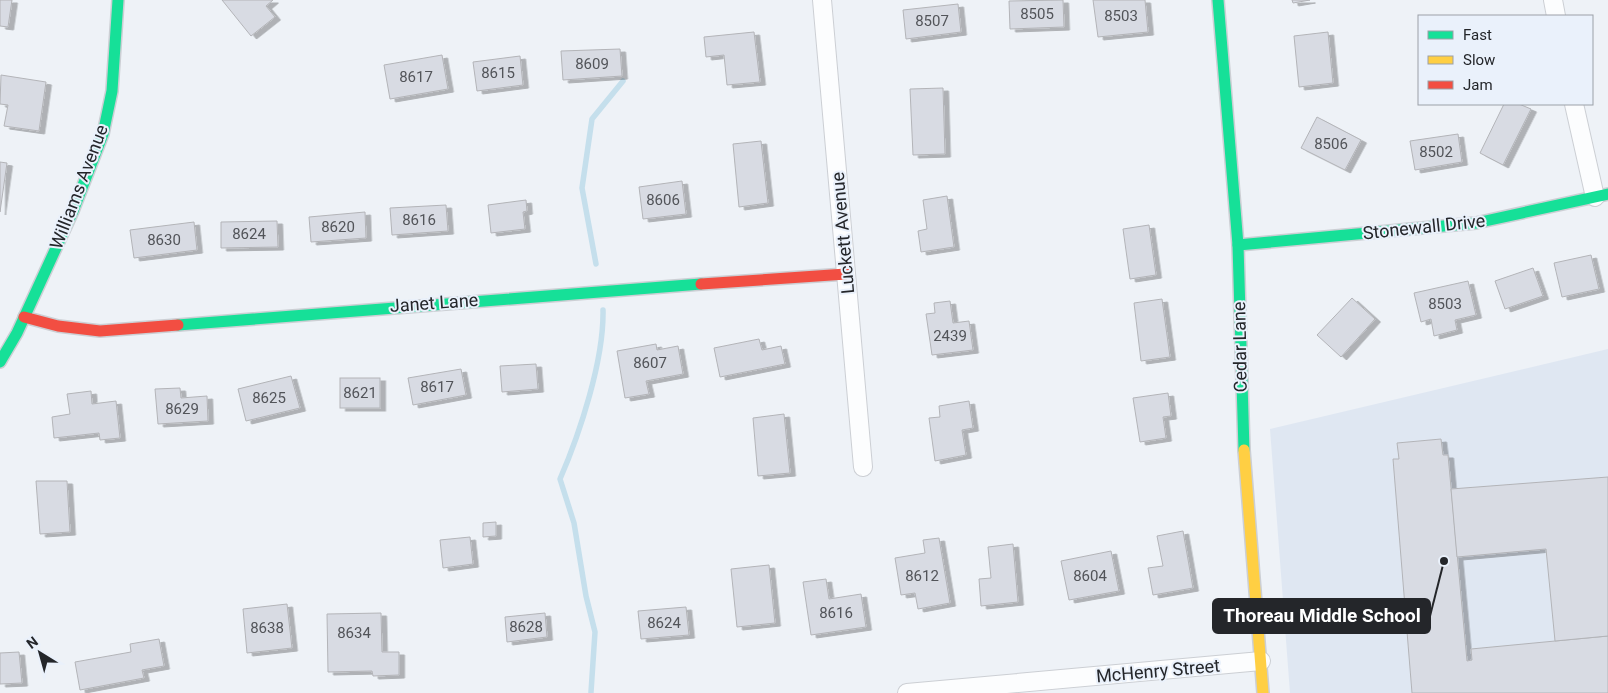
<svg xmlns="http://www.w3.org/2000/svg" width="1608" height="693" font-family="Roboto,sans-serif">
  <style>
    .built { fill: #dfe7f2 }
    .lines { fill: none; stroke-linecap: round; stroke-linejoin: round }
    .stream { stroke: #c5dfec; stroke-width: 5.5 }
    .building { fill: #d8dbe3; stroke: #b3b4b8; filter: url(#shadow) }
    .street-casing { stroke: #cccfd4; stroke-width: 20 }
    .fast-casing { stroke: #cccfd4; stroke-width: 14 }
    .slow-casing { stroke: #cccfd4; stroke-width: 14 }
    .jam-casing { stroke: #cccfd4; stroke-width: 14 }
    .street { stroke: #fcfdfe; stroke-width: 18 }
    .fast { stroke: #16e098; stroke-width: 11 }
    .slow { stroke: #ffcf43; stroke-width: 11 }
    .jam { stroke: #f24e42; stroke-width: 11 }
    .labels { text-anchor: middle; stroke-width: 4; stroke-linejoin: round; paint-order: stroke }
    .number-label { font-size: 15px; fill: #525459 }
    .street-label { font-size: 18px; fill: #24262a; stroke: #eaf1fb }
    .leader { fill: none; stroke: #24262a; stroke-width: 2 }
    .callout-dot { fill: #24262a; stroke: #eaf1fb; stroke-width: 2 }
    .callout { fill: #24262a; stroke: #24262a; stroke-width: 2 }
    .callout-label { font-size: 19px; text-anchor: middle; font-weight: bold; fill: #fff }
  </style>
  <defs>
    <filter id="shadow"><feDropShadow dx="5.5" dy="3" stdDeviation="0" flood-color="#0004"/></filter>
  </defs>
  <rect width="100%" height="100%" fill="#eef2f7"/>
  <polygon class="built" points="1608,349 1608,693 1290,693 1270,429"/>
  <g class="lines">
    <g class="stream">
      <polyline points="596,264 582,188 592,119 623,81"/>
      <path d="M591,692l4,-60 -9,-36 -12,-73 -14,-44c20,-46 44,-119 43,-169"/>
    </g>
  </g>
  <g class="building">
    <polygon points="0,0 12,0 8,27 0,26"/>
    <polygon points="222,0 273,0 266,6 275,17 251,36"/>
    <polygon points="1063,0 1064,27 1010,29 1009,1"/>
    <polygon points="1093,0 1145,0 1148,32 1098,37"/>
    <polygon points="1292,0 1310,0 1293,3"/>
    <polygon points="958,4 961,32 906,39 903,10"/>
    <polygon points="754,32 760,82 727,85 724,55 706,57 704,37"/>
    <polygon points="1328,32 1333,83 1299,87 1294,36"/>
    <polygon points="620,49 622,76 563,80 561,51"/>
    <polygon points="442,55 448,89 390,99 384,65"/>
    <polygon points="520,56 523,85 477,91 473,62"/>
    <polygon points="1,75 46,82 39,131 4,126 8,105 0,104"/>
    <polygon points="943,88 945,154 913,155 910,89"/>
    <polygon points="1504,104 1519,104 1531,109 1503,165 1480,153"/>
    <polygon points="1317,117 1361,140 1345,170 1301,148"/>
    <polygon points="1458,134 1462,162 1415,170 1410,141"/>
    <polygon points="761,141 768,203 739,207 733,144"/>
    <polygon points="0,162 7,163 0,212"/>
    <polygon points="682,181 686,214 643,219 639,187"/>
    <polygon points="947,196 954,247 921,252 918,231 927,229 923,200"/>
    <polygon points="526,200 527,211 523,212 525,229 491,233 488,205"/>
    <polygon points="446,205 448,231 392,235 390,208"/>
    <polygon points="365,212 366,238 311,242 309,217"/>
    <polygon points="277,221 278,247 221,248 221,222"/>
    <polygon points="194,222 197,250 134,258 130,230"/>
    <polygon points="1149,225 1156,275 1130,279 1123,229"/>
    <polygon points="1591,255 1599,289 1562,297 1554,263"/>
    <polygon points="1533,268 1543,296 1505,309 1495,281"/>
    <polygon points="1468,281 1476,315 1455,320 1457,330 1434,336 1431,319 1421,322 1414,293"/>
    <polygon points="1352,298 1375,319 1341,357 1317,335"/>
    <polygon points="1162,299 1170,357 1141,361 1134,303"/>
    <polygon points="950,301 953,323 969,321 973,350 932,355 926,314 935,313 934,303"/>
    <polygon points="759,339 762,350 781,346 785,364 720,377 714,348"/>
    <polygon points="656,344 657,350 678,346 683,374 646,381 649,394 625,398 617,351"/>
    <polygon points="536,364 538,389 502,392 500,366"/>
    <polygon points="461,369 466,395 413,405 408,378"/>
    <polygon points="291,376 300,408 246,421 238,389"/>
    <rect x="340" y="378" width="40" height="30"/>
    <polygon points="180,388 181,398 207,396 208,421 158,424 155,389"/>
    <polygon points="91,391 92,404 116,401 120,438 100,440 99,433 54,438 52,417 70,414 67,394"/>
    <polygon points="1168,393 1171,416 1163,417 1166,438 1140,442 1133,398"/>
    <polygon points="969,401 973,428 962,430 966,455 935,461 929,418 940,417 939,406"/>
    <polygon points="784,414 790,473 758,476 753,418"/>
    <polygon points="1441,439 1443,455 1448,455 1467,661 1472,660 1471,649 1608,636 1608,693 1412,693 1393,459 1399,459 1397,443"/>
    <polygon points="1608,477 1608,636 1555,641 1546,549 1457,557 1451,489"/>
    <polygon points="36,481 67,481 70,532 40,534"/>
    <polygon points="496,522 496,536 483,537 483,523"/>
    <polygon points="1183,531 1193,588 1153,595 1148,568 1163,566 1157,536"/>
    <polygon points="470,537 473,564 443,568 440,540"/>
    <polygon points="939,538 950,603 918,609 915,593 901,595 895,558 925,553 923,540"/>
    <polygon points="1013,544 1018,602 981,606 979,579 991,578 988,547"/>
    <polygon points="1111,551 1119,591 1069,600 1061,561"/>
    <polygon points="769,565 775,623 737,627 731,569"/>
    <polygon points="826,579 829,599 861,594 866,627 811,635 803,582"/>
    <polygon points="287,604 292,648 247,653 243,609"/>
    <polygon points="686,607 689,635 641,639 638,611"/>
    <polygon points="381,613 382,652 399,652 399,675 373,676 372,671 328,672 327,614"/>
    <polygon points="545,613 547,637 507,642 505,617"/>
    <polygon points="159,639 164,666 142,670 144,678 80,690 75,662 131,652 130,644"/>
    <polygon points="19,652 22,683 0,684 0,653"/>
  </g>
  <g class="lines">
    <defs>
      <g id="street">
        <polyline points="822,0 863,467"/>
        <polyline points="1553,0 1556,16"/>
        <polyline points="1574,104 1595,197"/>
        <polyline points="907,693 1261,661"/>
      </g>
      <g id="fast">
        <polyline points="1218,0 1238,245 1244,450"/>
        <polyline points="1238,245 1476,223 1608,194"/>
        <polyline points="178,325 701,284"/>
        <polyline points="0,362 17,333 73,211 103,134 112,91 118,0"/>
      </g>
      <polyline id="slow" points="1244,450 1263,693"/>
      <g id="jam">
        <polyline points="701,284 846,274"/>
        <polyline points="24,317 58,326 100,331 178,325"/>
      </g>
    </defs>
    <use href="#street" class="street-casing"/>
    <use href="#fast" class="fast-casing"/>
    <use href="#slow" class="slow-casing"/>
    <use href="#jam" class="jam-casing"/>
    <use href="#street" class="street"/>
    <use href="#fast" class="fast"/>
    <use href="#slow" class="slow"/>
    <use href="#jam" class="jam"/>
  </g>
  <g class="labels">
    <g class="number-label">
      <text x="1037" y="19">8505</text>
      <text x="1121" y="21">8503</text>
      <text x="932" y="26">8507</text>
      <text x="592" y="69">8609</text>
      <text x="498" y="78">8615</text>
      <text x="416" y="82">8617</text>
      <text x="1331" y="149">8506</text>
      <text x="1436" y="157">8502</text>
      <text x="663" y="205">8606</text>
      <text x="419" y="225">8616</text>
      <text x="338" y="232">8620</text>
      <text x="249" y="239">8624</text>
      <text x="164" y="245">8630</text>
      <text x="1445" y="309">8503</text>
      <text x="950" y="341">2439</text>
      <text x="650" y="368">8607</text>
      <text x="437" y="392">8617</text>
      <text x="360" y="398">8621</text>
      <text x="269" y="403">8625</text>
      <text x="182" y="414">8629</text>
      <text x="922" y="581">8612</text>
      <text x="1090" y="581">8604</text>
      <text x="836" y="618">8616</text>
      <text x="664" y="628">8624</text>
      <text x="526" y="632">8628</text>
      <text x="267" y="633">8638</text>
      <text x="354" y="638">8634</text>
    </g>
    <g class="street-label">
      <text transform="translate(79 187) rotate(-69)" y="6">Williams Avenue</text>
      <text transform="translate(1424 227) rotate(-6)" y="6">Stonewall Drive</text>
      <text transform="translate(843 233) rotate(-95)" y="6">Luckett Avenue</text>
      <text transform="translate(434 303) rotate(-4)" y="6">Janet Lane</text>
      <text transform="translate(1240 347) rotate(-91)" y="6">Cedar Lane</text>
      <text transform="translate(1158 671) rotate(-5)" y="6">McHenry Street</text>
    </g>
  </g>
  <path class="leader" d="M1444 561L1430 616"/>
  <circle class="callout-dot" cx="1444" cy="561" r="5"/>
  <rect class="callout" x="1213" y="599" width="217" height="34" rx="5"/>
  <g class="callout-label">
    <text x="1322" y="622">Thoreau Middle School</text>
  </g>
  <rect x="1418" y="15" width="175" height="90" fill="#eaf1fb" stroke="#9ba0a7"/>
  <rect x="1428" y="31" width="25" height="8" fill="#16e098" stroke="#9ba0a7"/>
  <text x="1463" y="40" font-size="15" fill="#24262a">Fast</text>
  <rect x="1428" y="56" width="25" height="8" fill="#ffcf43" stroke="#9ba0a7"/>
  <text x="1463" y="65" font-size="15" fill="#24262a">Slow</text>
  <rect x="1428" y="81" width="25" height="8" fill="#f24e42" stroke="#9ba0a7"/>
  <text x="1463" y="90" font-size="15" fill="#24262a">Jam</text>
  <g transform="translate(40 653) rotate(323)" stroke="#eaf1fb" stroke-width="4" paint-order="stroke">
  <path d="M0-4L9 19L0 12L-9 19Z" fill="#24262a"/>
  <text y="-8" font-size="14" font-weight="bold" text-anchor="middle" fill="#24262a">N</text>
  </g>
</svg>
